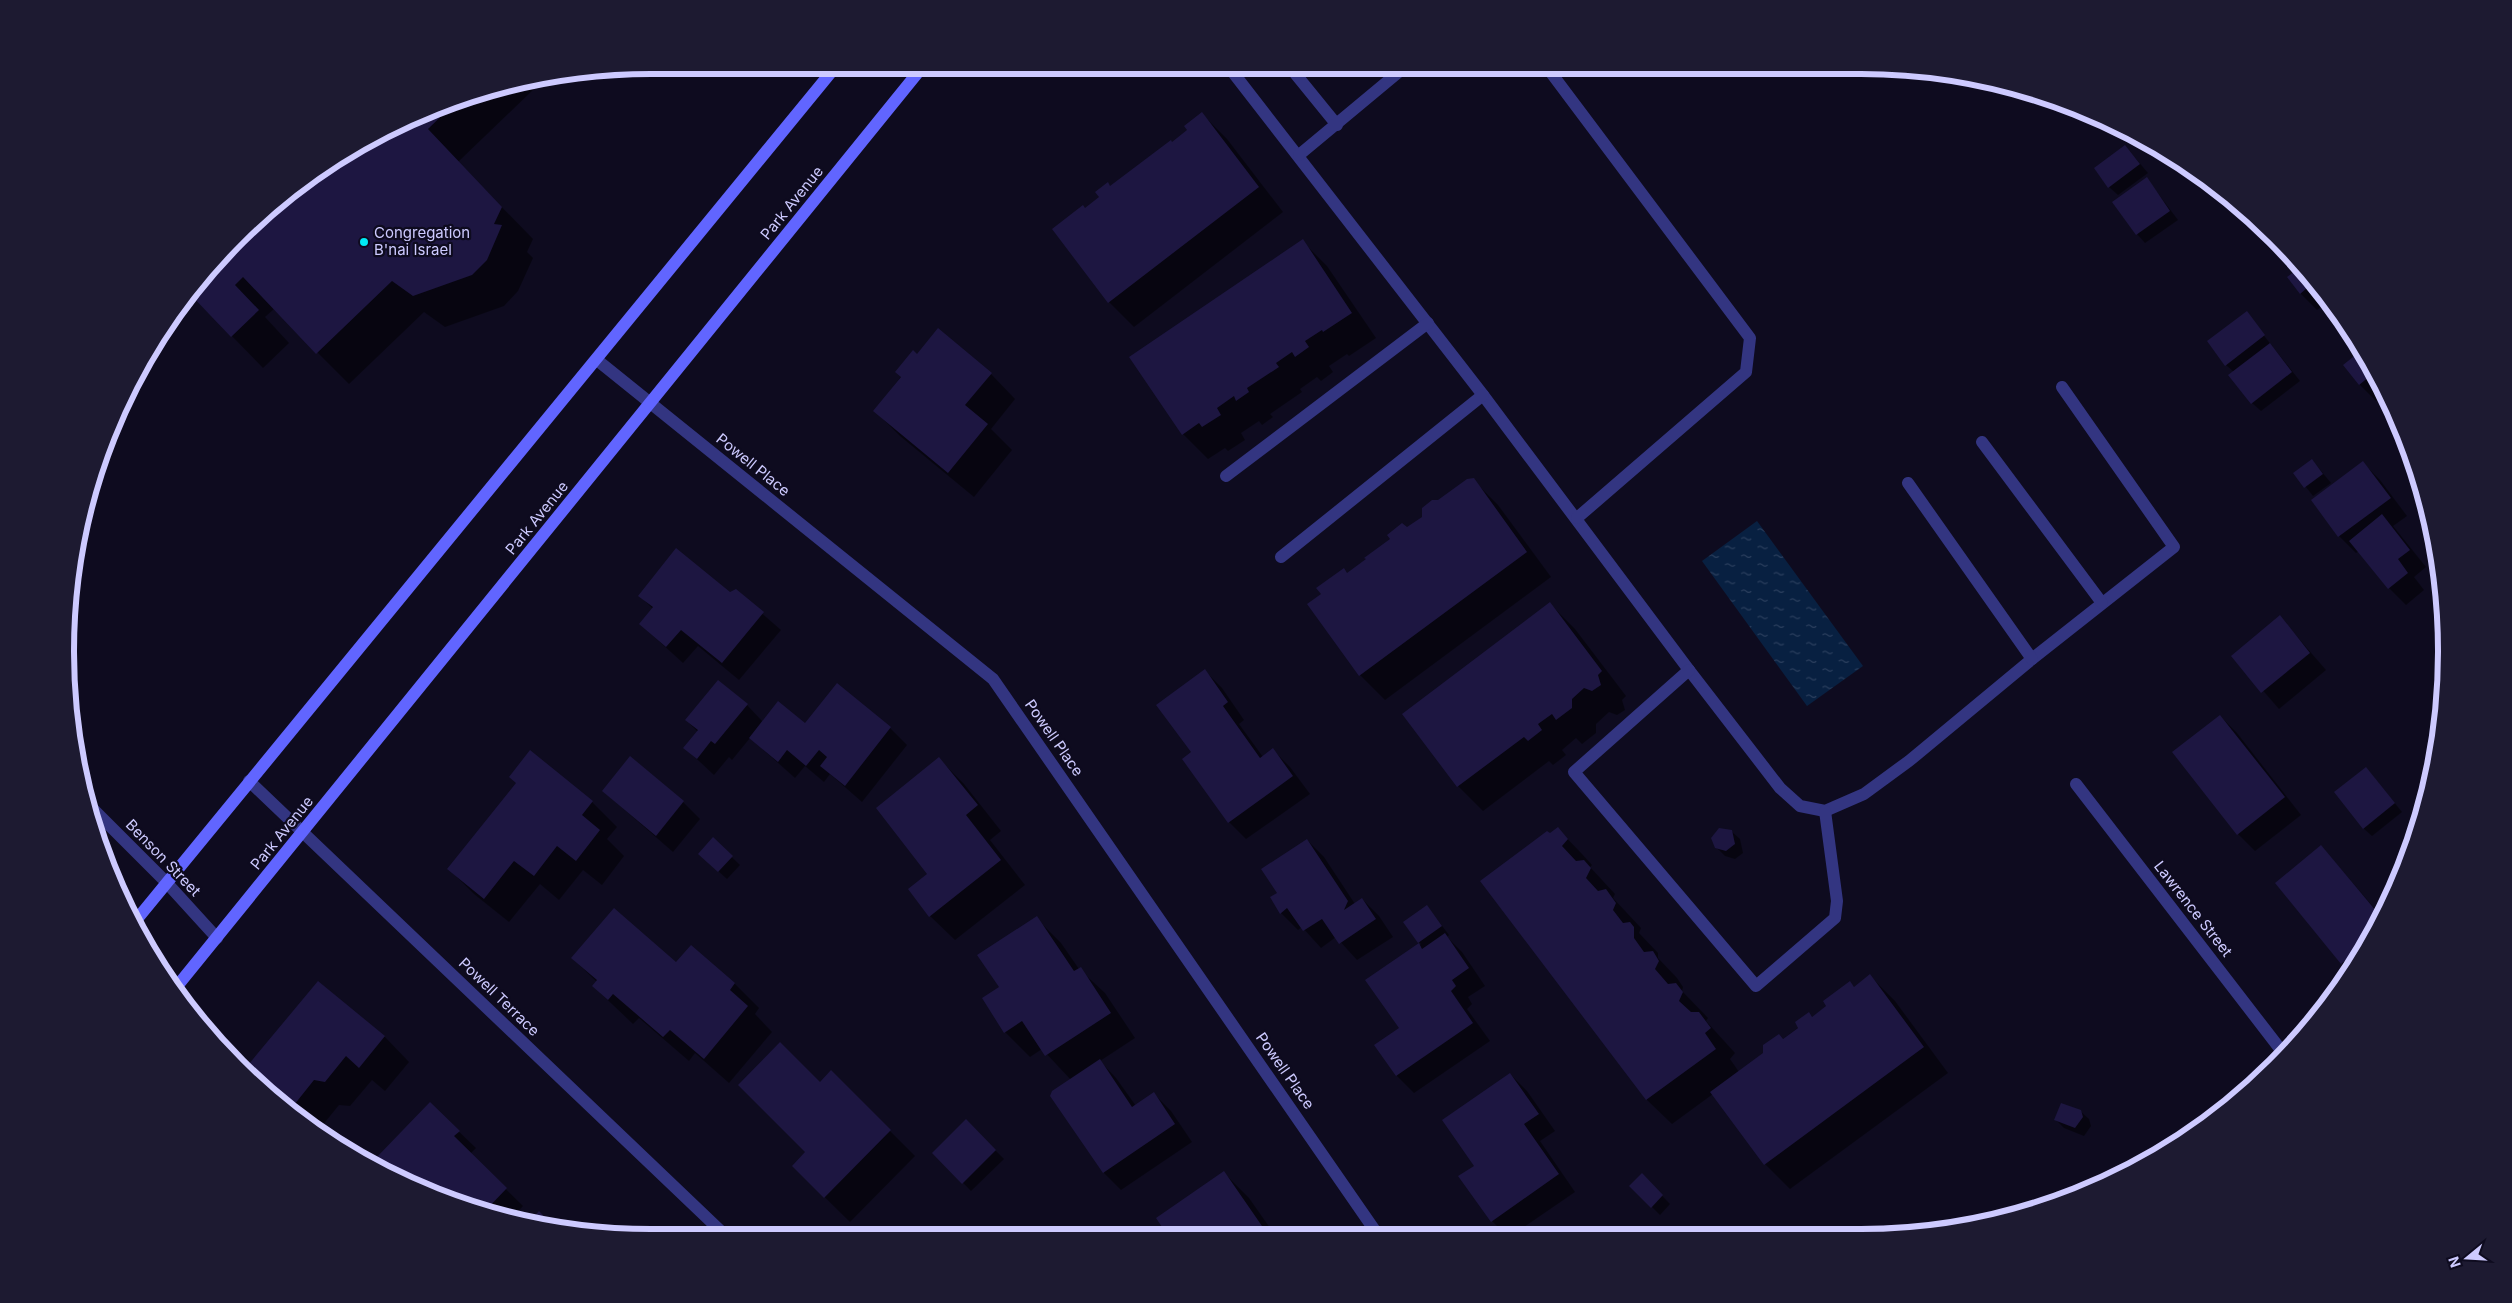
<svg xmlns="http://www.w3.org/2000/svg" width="2512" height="1303" font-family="Inter,sans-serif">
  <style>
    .water { fill: url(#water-ripples) }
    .shadow { fill: #0007 }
    .building { fill: #1d1641 }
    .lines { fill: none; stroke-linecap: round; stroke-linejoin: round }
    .lane { stroke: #333581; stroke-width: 12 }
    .street { stroke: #333581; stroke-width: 12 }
    .secondary { stroke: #6165ff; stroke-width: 12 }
    .poi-dot { fill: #00eaf5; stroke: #0e0b1f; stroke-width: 2 }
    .labels { text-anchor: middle; stroke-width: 4.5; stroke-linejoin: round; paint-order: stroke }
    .street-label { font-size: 15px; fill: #cdcaff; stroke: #0e0b1f }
    .poi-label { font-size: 15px; fill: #cdcaff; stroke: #0e0b1f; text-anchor: start }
    .rim { fill: none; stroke: #cdcaff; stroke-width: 6 }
  </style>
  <defs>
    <pattern id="water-ripples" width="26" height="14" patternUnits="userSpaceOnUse" patternTransform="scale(1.25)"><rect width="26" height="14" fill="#082041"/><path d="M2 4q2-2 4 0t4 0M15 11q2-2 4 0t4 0" fill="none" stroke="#2b3f5e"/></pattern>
  </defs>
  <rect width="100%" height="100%" fill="#0e0b1f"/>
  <polygon class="water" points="1757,521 1863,666 1807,706 1702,561"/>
  <g class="shadow">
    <polygon points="560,74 550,83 542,76"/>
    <polygon points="539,76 535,88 458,162 533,239 527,252 533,258 518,291 504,306 445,327 424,312 349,384 274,309 265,317 289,343 263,368 189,292 211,265 294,186 359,143 463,96"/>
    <polygon points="1202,114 1227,139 1283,212 1134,327 1109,302 1085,209 1189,130"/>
    <polygon points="2125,146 2148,173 2118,195 2109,187"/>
    <polygon points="2147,179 2178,220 2145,243 2137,234"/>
    <polygon points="2265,231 2301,265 2328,302 2317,310 2300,293 2296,272"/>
    <polygon points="1302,241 1327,266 1376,338 1349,356 1347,354 1329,366 1333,372 1321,381 1317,377 1300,389 1302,392 1270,414 1273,417 1262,425 1259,421 1241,433 1245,440 1228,451 1225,448 1208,459 1183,434"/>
    <polygon points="2246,313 2300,381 2261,411 2252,403 2234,372 2226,365"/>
    <polygon points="2338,316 2368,358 2385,395 2376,401 2359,384 2360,353 2333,319"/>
    <polygon points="917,355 991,374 1015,399 991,429 1012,450 974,497 900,436 875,411"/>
    <polygon points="2312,460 2331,483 2313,496 2295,473"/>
    <polygon points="2363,463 2380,480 2407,516 2393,526 2426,567 2414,577 2424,590 2406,605 2389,588 2359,551 2356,553 2339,536 2313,500"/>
    <polygon points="1473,480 1498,505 1551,577 1385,700 1360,675 1348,574"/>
    <polygon points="736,591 781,630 739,680 698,646 683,663 640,624 653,609 640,596 730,593"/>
    <polygon points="1550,604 1575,629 1626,696 1622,700 1625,710 1617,715 1609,712 1596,724 1596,733 1582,744 1576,738 1562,750 1566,755 1553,765 1549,761 1483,811 1458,786"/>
    <polygon points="2280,617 2326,670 2279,709 2233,656"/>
    <polygon points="1205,671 1222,688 1244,720 1239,724 1263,757 1273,750 1290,767 1310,794 1246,839 1229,822 1192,752"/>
    <polygon points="747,705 763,722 890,728 907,745 862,802 830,774 824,782 805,766 795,778 750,738 732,760 729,757 714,775 685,748 698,732 686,720"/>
    <polygon points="2220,716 2237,733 2301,815 2255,851 2238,834"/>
    <polygon points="530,752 592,802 617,827 607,839 624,856 602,885 583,870 559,900 540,884 509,922 474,894 449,869 517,784"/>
    <polygon points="939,759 964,784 1001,831 990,840 1025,885 955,940 930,916 929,874"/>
    <polygon points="2366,768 2402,812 2372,836 2363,828"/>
    <polygon points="603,791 683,802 700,819 673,852"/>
    <polygon points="1558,829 1582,854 1592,865 1590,867 1615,894 1613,898 1641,928 1639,933 1658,953 1658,958 1677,978 1683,987 1682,991 1708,1018 1706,1021 1735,1053 1730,1059 1739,1072 1827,1006 1850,983 1855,988 1870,976 1895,1001 1948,1073 1790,1189 1765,1164 1713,1094 1672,1124 1647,1100 1481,881"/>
    <polygon points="1731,831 1740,839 1743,853 1735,859 1725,856 1716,847"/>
    <polygon points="713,839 740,865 727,879 708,862"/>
    <polygon points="1307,840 1324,857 1355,904 1362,899 1379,916 1393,937 1357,960 1336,937 1321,948 1302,927 1298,930 1281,913 1278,893"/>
    <polygon points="2321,846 2382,917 2348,969 2342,963"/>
    <polygon points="1427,906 1449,935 1447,937 1462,952 1485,986 1468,997 1472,1004 1467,1009 1490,1041 1414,1093 1397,1076 1376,1046 1401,1028 1367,980 1421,944 1419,942"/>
    <polygon points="1036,918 1061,943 1079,969 1105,993 1135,1038 1100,1061 1116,1078 1136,1106 1154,1094 1171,1111 1192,1142 1121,1190 1104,1173 1051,1096 1071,1080 1042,1049 1030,1057 1005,1032 1000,988"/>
    <polygon points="572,958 676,963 734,983 759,1008 755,1014 772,1032 729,1083 695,1053 689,1061 639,1018 633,1024 593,986 597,982"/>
    <polygon points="318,982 385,1037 409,1062 385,1091 372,1080 350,1106 339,1105 317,1132 244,1072"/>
    <polygon points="831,1072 915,1156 850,1222 793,1166 807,1152 820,1084"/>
    <polygon points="1510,1074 1527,1091 1555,1131 1540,1141 1575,1192 1514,1234 1505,1234 1492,1221 1476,1166"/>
    <polygon points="430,1104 476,1148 470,1154 523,1206 510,1220 397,1179 376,1159"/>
    <polygon points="2080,1111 2089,1119 2091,1126 2084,1136 2064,1128 2056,1120"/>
    <polygon points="966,1121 1004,1159 971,1191 934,1153"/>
    <polygon points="1224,1173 1249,1198 1275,1235 1158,1235"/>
    <polygon points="1642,1175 1670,1204 1660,1215 1631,1186"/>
  </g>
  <g class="building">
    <polygon points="461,97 428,129 502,207 494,224 502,225 487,260 472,275 413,296 392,281 316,354 243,277 235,285 259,310 231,337 189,293 211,265 294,186 359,143"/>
    <polygon points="1202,112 1259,187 1108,303 1052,229 1083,205 1085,208 1099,197 1095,192 1108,182 1110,186 1171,140 1172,142 1187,130 1184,126"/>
    <polygon points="2125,145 2140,164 2108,188 2094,168"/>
    <polygon points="2147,177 2170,211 2136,235 2112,202"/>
    <polygon points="2264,230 2301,265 2314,282 2300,294 2287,277 2295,271"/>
    <polygon points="1303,239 1352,313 1323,332 1322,330 1305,341 1309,347 1295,357 1292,352 1276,363 1279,367 1247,388 1249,392 1236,401 1234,396 1217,408 1221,415 1202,427 1199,423 1182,435 1129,357"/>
    <polygon points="2247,311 2265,335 2225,366 2207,341"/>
    <polygon points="2337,315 2368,358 2375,372 2359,385 2343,365 2358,353 2332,319"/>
    <polygon points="938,328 992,373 965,405 988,424 948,473 873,411 901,377 895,372 913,350 917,354"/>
    <polygon points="2270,343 2292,372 2251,404 2228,375"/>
    <polygon points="2312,459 2323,474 2304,488 2293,473"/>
    <polygon points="2363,461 2391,498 2338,537 2311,500"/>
    <polygon points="1474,478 1527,552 1359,676 1307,604 1321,594 1316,588 1344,568 1347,573 1366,559 1364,558 1390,539 1387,535 1402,523 1407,527 1422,517 1422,508 1432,500 1438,500 1467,479"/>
    <polygon points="2382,514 2410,550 2398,559 2408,573 2388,589 2349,541"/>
    <polygon points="676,548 730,592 736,589 764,612 722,663 681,630 666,647 639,624 653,607 638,596"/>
    <polygon points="1550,602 1602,671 1598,675 1601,685 1592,691 1584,688 1572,699 1572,708 1556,720 1552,714 1538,724 1542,730 1528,741 1524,737 1457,787 1402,714"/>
    <polygon points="2280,615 2310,653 2261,693 2231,656"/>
    <polygon points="1205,669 1228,702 1223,706 1260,758 1273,748 1293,776 1228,823 1182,759 1191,752 1156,705"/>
    <polygon points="718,680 748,704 715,744 711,741 697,759 683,748 698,730 685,720"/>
    <polygon points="837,683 891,727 845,786 820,766 827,757 819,750 806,766 787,750 778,762 749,738 778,701 805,723"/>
    <polygon points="2220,715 2285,797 2237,835 2172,752"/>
    <polygon points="530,750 593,801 582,815 600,830 576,861 557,846 534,876 514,861 484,899 447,869 516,783 509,777"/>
    <polygon points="630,756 684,801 656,836 602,791"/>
    <polygon points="939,757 978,805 966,815 1001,860 929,917 908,889 927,874 876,808"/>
    <polygon points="2366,767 2395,803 2363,829 2334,792"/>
    <polygon points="1558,827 1568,839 1562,846 1576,861 1584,860 1591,868 1586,878 1598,891 1606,889 1616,903 1613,910 1623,923 1630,922 1634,927 1634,938 1644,952 1653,951 1659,961 1655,969 1668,984 1676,983 1683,992 1679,1001 1691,1012 1699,1012 1711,1028 1705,1033 1716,1049 1646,1100 1480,881 1547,831 1550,833"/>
    <polygon points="1719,828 1732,830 1735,844 1726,851 1715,848 1711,838"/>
    <polygon points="713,837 733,856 718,872 698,854"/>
    <polygon points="1307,839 1348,901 1344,910 1362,898 1376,919 1339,944 1322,919 1303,931 1287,908 1280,914 1270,897 1277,893 1261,869"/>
    <polygon points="2321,845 2382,918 2364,945 2341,964 2275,883"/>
    <polygon points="1427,905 1442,926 1418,943 1403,922"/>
    <polygon points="614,908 676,962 691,945 735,983 730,990 748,1006 704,1059 670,1030 663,1037 613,994 608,1000 592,986 597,980 571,958"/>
    <polygon points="1037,916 1074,971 1081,967 1111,1013 1045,1056 1022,1021 1004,1033 982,998 999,987 977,955"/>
    <polygon points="1445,933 1469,968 1452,980 1456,986 1451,991 1473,1023 1396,1076 1374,1045 1399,1028 1365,980 1419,943 1422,949"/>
    <polygon points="1870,974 1924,1047 1764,1165 1710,1092 1763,1053 1763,1045 1779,1034 1783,1039 1798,1028 1795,1022 1809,1012 1812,1017 1826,1006 1823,1001 1850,981 1854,987"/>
    <polygon points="318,981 385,1036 359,1068 346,1056 325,1082 314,1080 290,1110 243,1071"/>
    <polygon points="780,1042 820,1082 831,1070 891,1130 824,1198 792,1166 805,1152 738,1085"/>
    <polygon points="1100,1059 1132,1107 1154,1092 1175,1124 1103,1173 1050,1096 1052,1091"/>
    <polygon points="1510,1073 1539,1114 1524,1124 1559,1174 1491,1222 1458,1176 1474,1166 1442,1120"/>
    <polygon points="430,1102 460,1131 454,1136 507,1188 484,1212 416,1187 398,1169 392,1176 375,1159"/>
    <polygon points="2061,1103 2081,1110 2083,1117 2075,1128 2054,1120"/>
    <polygon points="966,1119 996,1150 962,1184 932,1153"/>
    <polygon points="1224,1171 1262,1226 1255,1231 1257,1235 1156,1235 1164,1230 1156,1218"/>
    <polygon points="1642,1173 1663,1195 1651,1208 1629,1186"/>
    <polygon points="539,1211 554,1227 528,1223"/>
    <polygon points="1143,1228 1148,1235 1132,1235"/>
  </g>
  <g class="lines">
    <g class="lane">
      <polyline points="1228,66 1483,395 1689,670 1780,788 1800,806 1825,811 1864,794 1909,761 2032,659 2174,547 2062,387"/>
      <polyline points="1289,66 1337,125"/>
      <polyline points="1546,66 1750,338 1746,372 1577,518"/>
      <polyline points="1299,155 1406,66"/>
      <polyline points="1982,442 2102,603"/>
      <polyline points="1226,476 1428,323"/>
      <polyline points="1908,483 2032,659"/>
      <polyline points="1281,557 1483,395"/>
      <polyline points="1689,670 1574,772 1756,986 1835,918 1837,901 1825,811"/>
    </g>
    <g class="street">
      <polyline points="597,360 993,679 1378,1235"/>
      <polyline points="249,781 726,1236"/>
      <polyline points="2076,784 2284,1054"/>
      <polyline points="85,801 166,882 217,938"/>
    </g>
    <g class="secondary">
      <polyline points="133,924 837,65"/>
      <polyline points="174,990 924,65"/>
    </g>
  </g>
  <circle class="poi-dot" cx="364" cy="242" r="5"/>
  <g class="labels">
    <g class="street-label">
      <text transform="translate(792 203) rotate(-51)" y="5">Park Avenue</text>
      <text transform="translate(753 465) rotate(39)" y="5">Powell Place</text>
      <text transform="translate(537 518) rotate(-51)" y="5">Park Avenue</text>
      <text transform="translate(1054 738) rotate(55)" y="5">Powell Place</text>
      <text transform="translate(282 833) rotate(-51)" y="5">Park Avenue</text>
      <text transform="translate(163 858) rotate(46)" y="5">Benson Street</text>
      <text transform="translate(2193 909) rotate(52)" y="5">Lawrence Street</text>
      <text transform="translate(499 997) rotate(44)" y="5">Powell Terrace</text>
      <text transform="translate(1285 1071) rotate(55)" y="5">Powell Place</text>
    </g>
    <g class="poi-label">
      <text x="374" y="238">Congregation<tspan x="374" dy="17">B'nai Israel</tspan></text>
    </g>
  </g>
  <path d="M0 0H2512V1303H0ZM651 74H1861A577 577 0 0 1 2438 651V652A577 577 0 0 1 1861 1229H651A577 577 0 0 1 74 652V651A577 577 0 0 1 651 74Z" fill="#1d1a31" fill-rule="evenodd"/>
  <path class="rim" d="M651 74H1861A577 577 0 0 1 2438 651V652A577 577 0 0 1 1861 1229H651A577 577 0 0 1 74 652V651A577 577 0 0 1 651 74Z"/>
  <g transform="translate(2467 1258) rotate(252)" stroke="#0e0b1f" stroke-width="4" paint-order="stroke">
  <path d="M0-4L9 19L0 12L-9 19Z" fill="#cdcaff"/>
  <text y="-8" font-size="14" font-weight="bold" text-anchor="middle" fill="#cdcaff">N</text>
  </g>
</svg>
